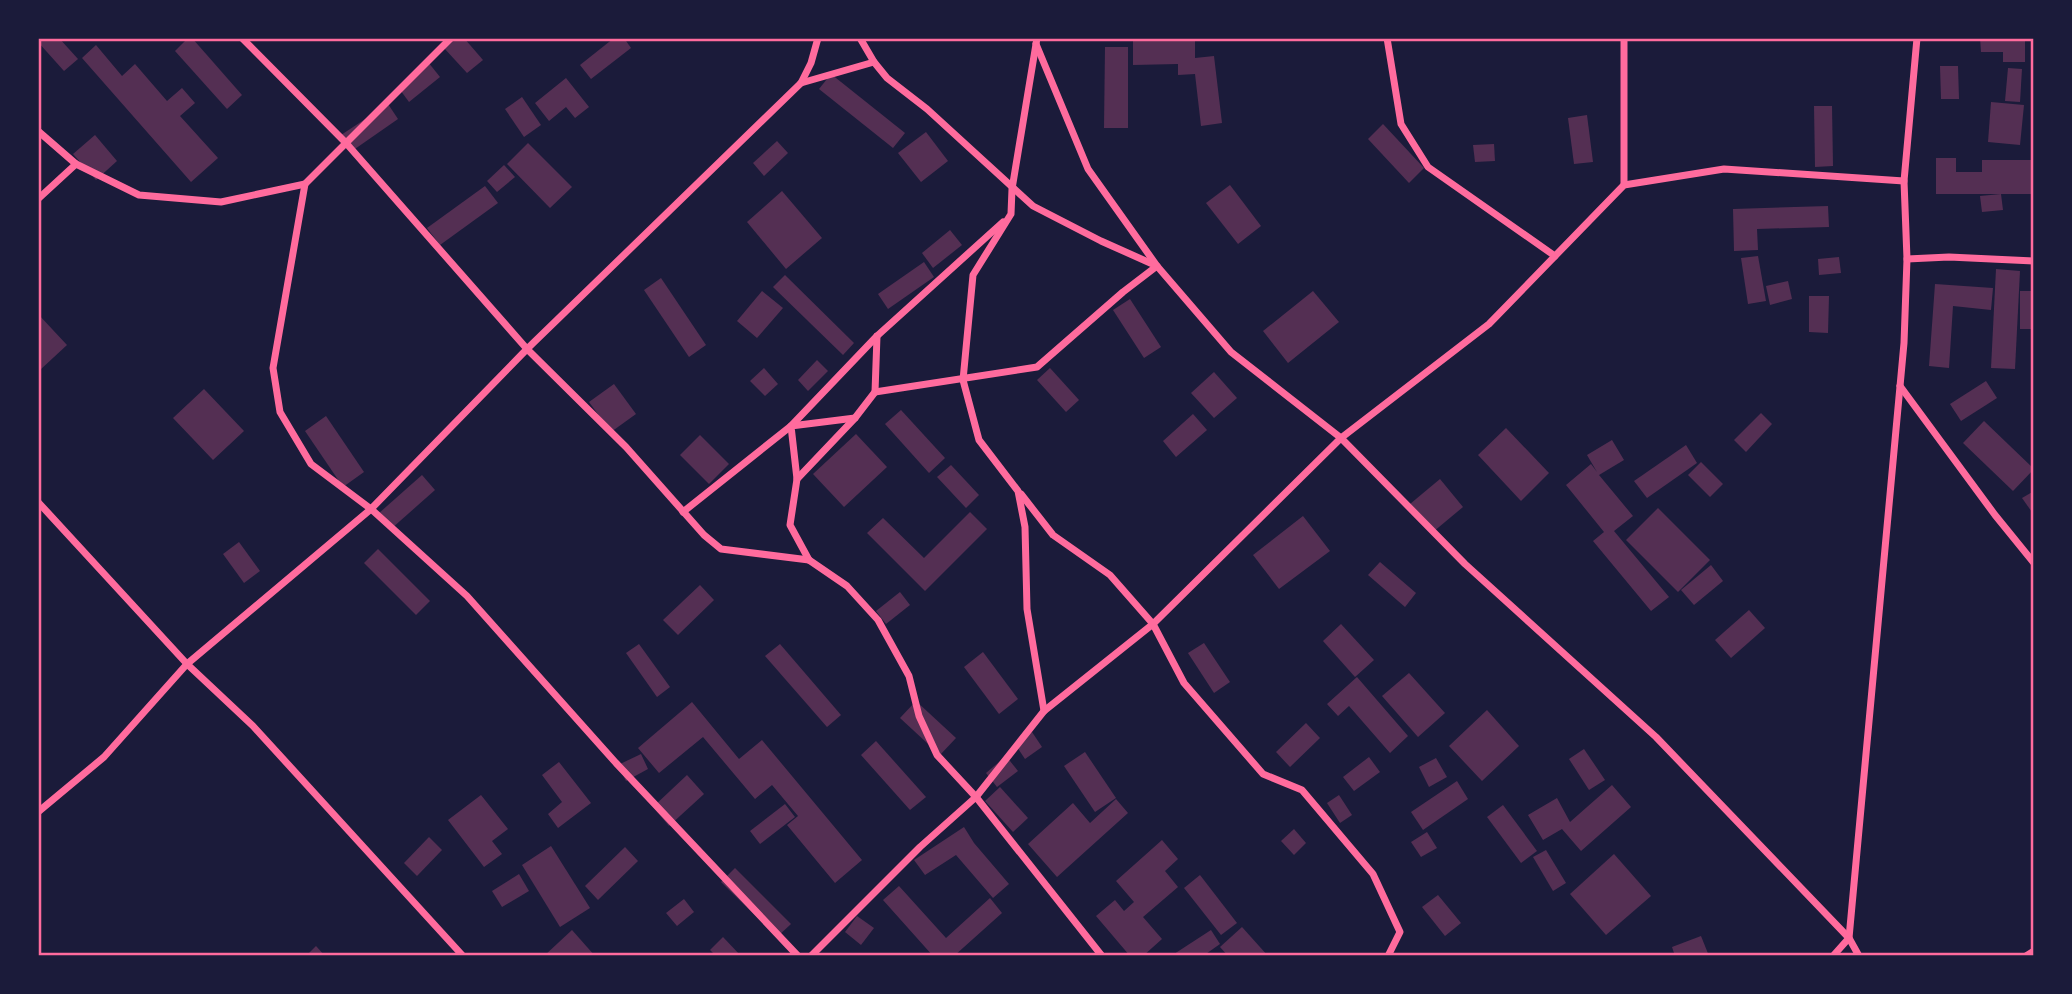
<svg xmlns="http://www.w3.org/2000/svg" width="2072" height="994" font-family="Poppins,sans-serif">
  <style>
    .building { fill: #542f53 }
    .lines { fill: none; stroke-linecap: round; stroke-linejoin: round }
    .minor { stroke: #ff6b9d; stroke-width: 7 }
    .neatline { fill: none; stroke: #ff6b9d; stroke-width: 2.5 }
  </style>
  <rect width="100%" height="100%" fill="#1b1b3a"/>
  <g class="building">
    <polygon points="42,38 59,38 78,59 64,71 38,42"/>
    <polygon points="188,38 192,38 242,95 227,109 175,51"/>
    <polygon points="454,38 464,38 483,60 467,73 444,48"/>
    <polygon points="614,38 624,38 631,48 591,79 580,65"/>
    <polygon points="1133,38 1195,38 1195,58 1214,56 1222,123 1201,126 1195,74 1178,75 1178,64 1133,65"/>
    <polygon points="1980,38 2025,38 2025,62 2003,62 2003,52 1981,52"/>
    <polygon points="96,45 122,76 135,64 167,101 182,88 195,103 180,116 218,158 191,182 82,58"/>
    <polygon points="1105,47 1128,47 1128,128 1104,128"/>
    <polygon points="428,62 440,77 409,102 398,87"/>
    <polygon points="1940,66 1958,66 1959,99 1941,99"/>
    <polygon points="2008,68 2022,69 2020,102 2005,101"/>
    <polygon points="831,74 905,133 893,148 819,89"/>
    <polygon points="566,78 589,107 575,118 566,107 549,121 535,103"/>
    <polygon points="522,97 541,125 524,137 505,109"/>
    <polygon points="1991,102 2024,105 2020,145 1988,142"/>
    <polygon points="388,104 398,119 352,151 341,135"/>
    <polygon points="1814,106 1832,106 1833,166 1815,167"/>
    <polygon points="1587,115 1593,162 1574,164 1568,118"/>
    <polygon points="1383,124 1424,168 1409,183 1368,139"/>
    <polygon points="926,132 948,161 921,182 898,153"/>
    <polygon points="95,135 117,161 96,180 73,154"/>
    <polygon points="777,141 788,153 764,176 753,163"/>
    <polygon points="528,143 572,187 550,208 507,164"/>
    <polygon points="1494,144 1495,161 1475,162 1473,145"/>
    <polygon points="1936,158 1956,158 1956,172 1982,172 1982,160 2034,160 2034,194 1936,194"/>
    <polygon points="504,165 515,177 497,192 487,181"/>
    <polygon points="1230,185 1261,226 1238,244 1206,203"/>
    <polygon points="485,186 498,203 440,245 427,228"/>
    <polygon points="782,191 822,238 786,269 747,222"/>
    <polygon points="2001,194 2003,210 1982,212 1980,196"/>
    <polygon points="1828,206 1829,227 1757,229 1758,250 1734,251 1733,209"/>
    <polygon points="950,230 962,245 933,268 922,253"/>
    <polygon points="1758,256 1766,301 1748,304 1741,258"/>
    <polygon points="1839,257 1841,273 1819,275 1818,259"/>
    <polygon points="924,262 934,277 888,309 878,294"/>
    <polygon points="1996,269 2020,271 2015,369 1991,368"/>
    <polygon points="785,275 854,343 843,355 773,287"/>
    <polygon points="661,278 706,345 689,357 644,290"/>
    <polygon points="1788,281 1792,299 1770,305 1766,286"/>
    <polygon points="1935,284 1993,288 1991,310 1953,306 1949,368 1929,366"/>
    <polygon points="762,291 783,308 757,338 737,321"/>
    <polygon points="1313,291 1339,322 1288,363 1263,331"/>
    <rect x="2020" y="291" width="14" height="38"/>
    <polygon points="1809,296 1829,296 1828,333 1809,332"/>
    <polygon points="1130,299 1161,347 1144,358 1113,310"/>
    <polygon points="38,314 67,345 40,370 38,368"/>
    <polygon points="817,360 828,371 808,391 798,380"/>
    <polygon points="764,368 778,384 765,396 750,381"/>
    <polygon points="1050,368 1079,400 1066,412 1037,380"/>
    <polygon points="1214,372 1237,398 1214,418 1191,393"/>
    <polygon points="1986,381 1997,398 1961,421 1950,404"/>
    <polygon points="614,384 636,414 611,432 589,402"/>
    <polygon points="204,389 244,431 213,460 173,418"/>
    <polygon points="901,410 945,458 929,473 885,424"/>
    <polygon points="1761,413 1772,424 1746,452 1734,440"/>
    <polygon points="1193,414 1207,430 1176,457 1163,441"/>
    <polygon points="326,416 364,472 343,487 305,431"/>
    <polygon points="1984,421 2034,469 2013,491 1963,443"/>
    <polygon points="1506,428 1549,473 1521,501 1478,455"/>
    <polygon points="856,434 887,467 844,507 813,474"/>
    <polygon points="700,435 729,464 709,484 680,455"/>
    <polygon points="1612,440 1624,460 1599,475 1633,516 1614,531 1669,597 1651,611 1593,541 1604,532 1566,485 1591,464 1597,472 1587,455"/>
    <polygon points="1686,445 1697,463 1647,498 1634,481"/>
    <polygon points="1701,462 1723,484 1710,497 1688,475"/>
    <polygon points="951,465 979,495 966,508 937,477"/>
    <polygon points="422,475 435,490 391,529 378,514"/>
    <polygon points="1440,479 1463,507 1433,532 1410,504"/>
    <polygon points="2034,491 2034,515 2022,498"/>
    <polygon points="1658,508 1710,560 1678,592 1626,540"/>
    <polygon points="970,512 987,529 925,591 867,533 883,518 924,558"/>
    <polygon points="1303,516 1330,551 1279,589 1253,555"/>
    <polygon points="239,542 260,571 244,583 223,554"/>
    <polygon points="378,549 430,601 416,615 364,563"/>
    <polygon points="1380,562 1416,593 1405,607 1368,575"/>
    <polygon points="1711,565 1723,581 1694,605 1681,590"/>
    <polygon points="700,585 714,600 678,635 663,620"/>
    <polygon points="900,592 910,605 886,624 876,611"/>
    <polygon points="1749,610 1765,628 1731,658 1715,640"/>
    <polygon points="1341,624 1374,660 1355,677 1323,641"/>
    <polygon points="1204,643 1230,682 1214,693 1188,653"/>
    <polygon points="639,644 670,687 657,697 626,653"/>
    <polygon points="780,644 841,715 827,727 765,656"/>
    <polygon points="983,652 1018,699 999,714 964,667"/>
    <polygon points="1409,673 1445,713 1418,737 1382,696"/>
    <polygon points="1357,677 1408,736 1390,753 1349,706 1338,716 1327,704"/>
    <polygon points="916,701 956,738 940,755 900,718"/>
    <polygon points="692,702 739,759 762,740 862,860 835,883 787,825 798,816 772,785 755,799 703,737 659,773 638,748"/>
    <polygon points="1487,710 1519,746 1482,781 1449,746"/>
    <polygon points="1306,723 1320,738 1290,767 1276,752"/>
    <polygon points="1032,732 1042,747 1025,759 1015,744"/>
    <polygon points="876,741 926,797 910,810 861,755"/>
    <polygon points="1584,749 1605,780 1589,790 1569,759"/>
    <polygon points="1085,752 1116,798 1095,812 1064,766"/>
    <polygon points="641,754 648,769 626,781 618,765"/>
    <polygon points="1006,756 1018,771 997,787 986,773"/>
    <polygon points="1369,757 1380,772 1354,791 1343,777"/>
    <polygon points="1436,758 1447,777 1429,787 1419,767"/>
    <polygon points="559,762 591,803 558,828 548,814 562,802 542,775"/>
    <polygon points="687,775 704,794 669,826 653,807"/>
    <polygon points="1457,781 1468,799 1423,830 1411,812"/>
    <polygon points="1612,785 1631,807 1581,851 1562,829 1543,840 1528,815 1557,798 1570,822"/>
    <polygon points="1000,787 1028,818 1013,832 985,801"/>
    <polygon points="481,795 508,829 492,841 502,854 484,867 448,820"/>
    <polygon points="1339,795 1352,815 1340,823 1327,803"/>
    <polygon points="1116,799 1128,813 1057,877 1028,844 1073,803 1090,823"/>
    <polygon points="785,804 795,817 760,844 750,831"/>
    <polygon points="1503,805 1537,851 1521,863 1487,817"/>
    <polygon points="964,827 974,843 1009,884 993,898 956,855 925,875 914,860"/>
    <polygon points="1294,829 1306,843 1294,855 1281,841"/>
    <polygon points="1427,832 1437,848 1421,857 1411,842"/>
    <polygon points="429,837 442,850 417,876 404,863"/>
    <polygon points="1162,840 1178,859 1165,871 1178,887 1143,917 1162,939 1143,956 1130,956 1096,916 1115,900 1124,911 1134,902 1116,881"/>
    <polygon points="551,846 590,908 560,927 522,865"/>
    <polygon points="625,847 638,861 598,900 585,886"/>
    <polygon points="1546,850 1566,883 1553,891 1533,857"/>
    <polygon points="1614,854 1651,896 1606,935 1570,894"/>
    <polygon points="735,868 791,924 777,937 721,882"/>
    <polygon points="519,874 529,891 502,907 492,891"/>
    <polygon points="1200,875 1237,923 1221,935 1184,888"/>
    <polygon points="899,886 946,938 990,898 1002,913 954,956 933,956 883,900"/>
    <polygon points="1438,895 1461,923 1445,936 1422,907"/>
    <polygon points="684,899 694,912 677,926 666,913"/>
    <polygon points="857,916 874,928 861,945 845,932"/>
    <polygon points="1242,927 1268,956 1228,956 1220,947"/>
    <polygon points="572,930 595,956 544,956"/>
    <polygon points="1211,930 1220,944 1203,956 1171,956"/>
    <polygon points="1701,936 1709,956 1675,956 1672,947"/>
    <polygon points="723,937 741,956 716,956 710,950"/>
    <polygon points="316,946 325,956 306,956"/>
  </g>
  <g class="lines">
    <g class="minor">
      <polyline points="242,38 346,143 527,349 626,447 704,535 721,549 809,560 847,586 878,620 909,676 919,716 937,755 976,797 1102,956"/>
      <polyline points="860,38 874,62 887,78 927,109 1033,206 1101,241 1157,266 1123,292 1037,367 875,392"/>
      <polyline points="1037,38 1012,189 1011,214 973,275 963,380 979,440 1018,491 1025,527 1027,609 1044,711"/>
      <polyline points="1387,38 1401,124 1428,167 1555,256"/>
      <polyline points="1036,44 1088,169 1157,266 1231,352 1341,438 1465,564 1656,737 1849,938 1859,956"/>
      <polyline points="801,83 874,62"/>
      <polyline points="38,131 76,164 139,195 221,202 305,184 451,38"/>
      <polyline points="305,184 273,368 280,412 311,464 371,509 467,596 616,763 798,956"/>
      <polyline points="1624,185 1624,38"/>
      <polyline points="38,199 76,164"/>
      <polyline points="1907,259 1949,257 2034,261"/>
      <polyline points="1900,386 1995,515 2034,563"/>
      <polyline points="797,479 791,426 855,418"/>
      <polyline points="1021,494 1053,535 1110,575 1153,624 1184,683 1263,774 1302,790 1373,874 1400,932 1388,956"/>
      <polyline points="38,502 187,664 253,726 463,956"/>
      <polyline points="683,512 791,426 877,336 1003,222"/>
      <polyline points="809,560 790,525 797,479 855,418 875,392 877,336"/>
      <polyline points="38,812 104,757 187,664 371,509 527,349 801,83 811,63 818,38"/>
      <polyline points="811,956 920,847 976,797 1044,711 1153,624 1341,438 1489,324 1624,185 1724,169 1904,181"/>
      <polyline points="1833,956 1849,938 1904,343 1907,259 1904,181 1917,38"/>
      <polyline points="2026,956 2034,951"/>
    </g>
  </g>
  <rect width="2072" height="994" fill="none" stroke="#1b1b3a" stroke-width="80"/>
  <rect x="40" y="40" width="1992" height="914" class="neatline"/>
</svg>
